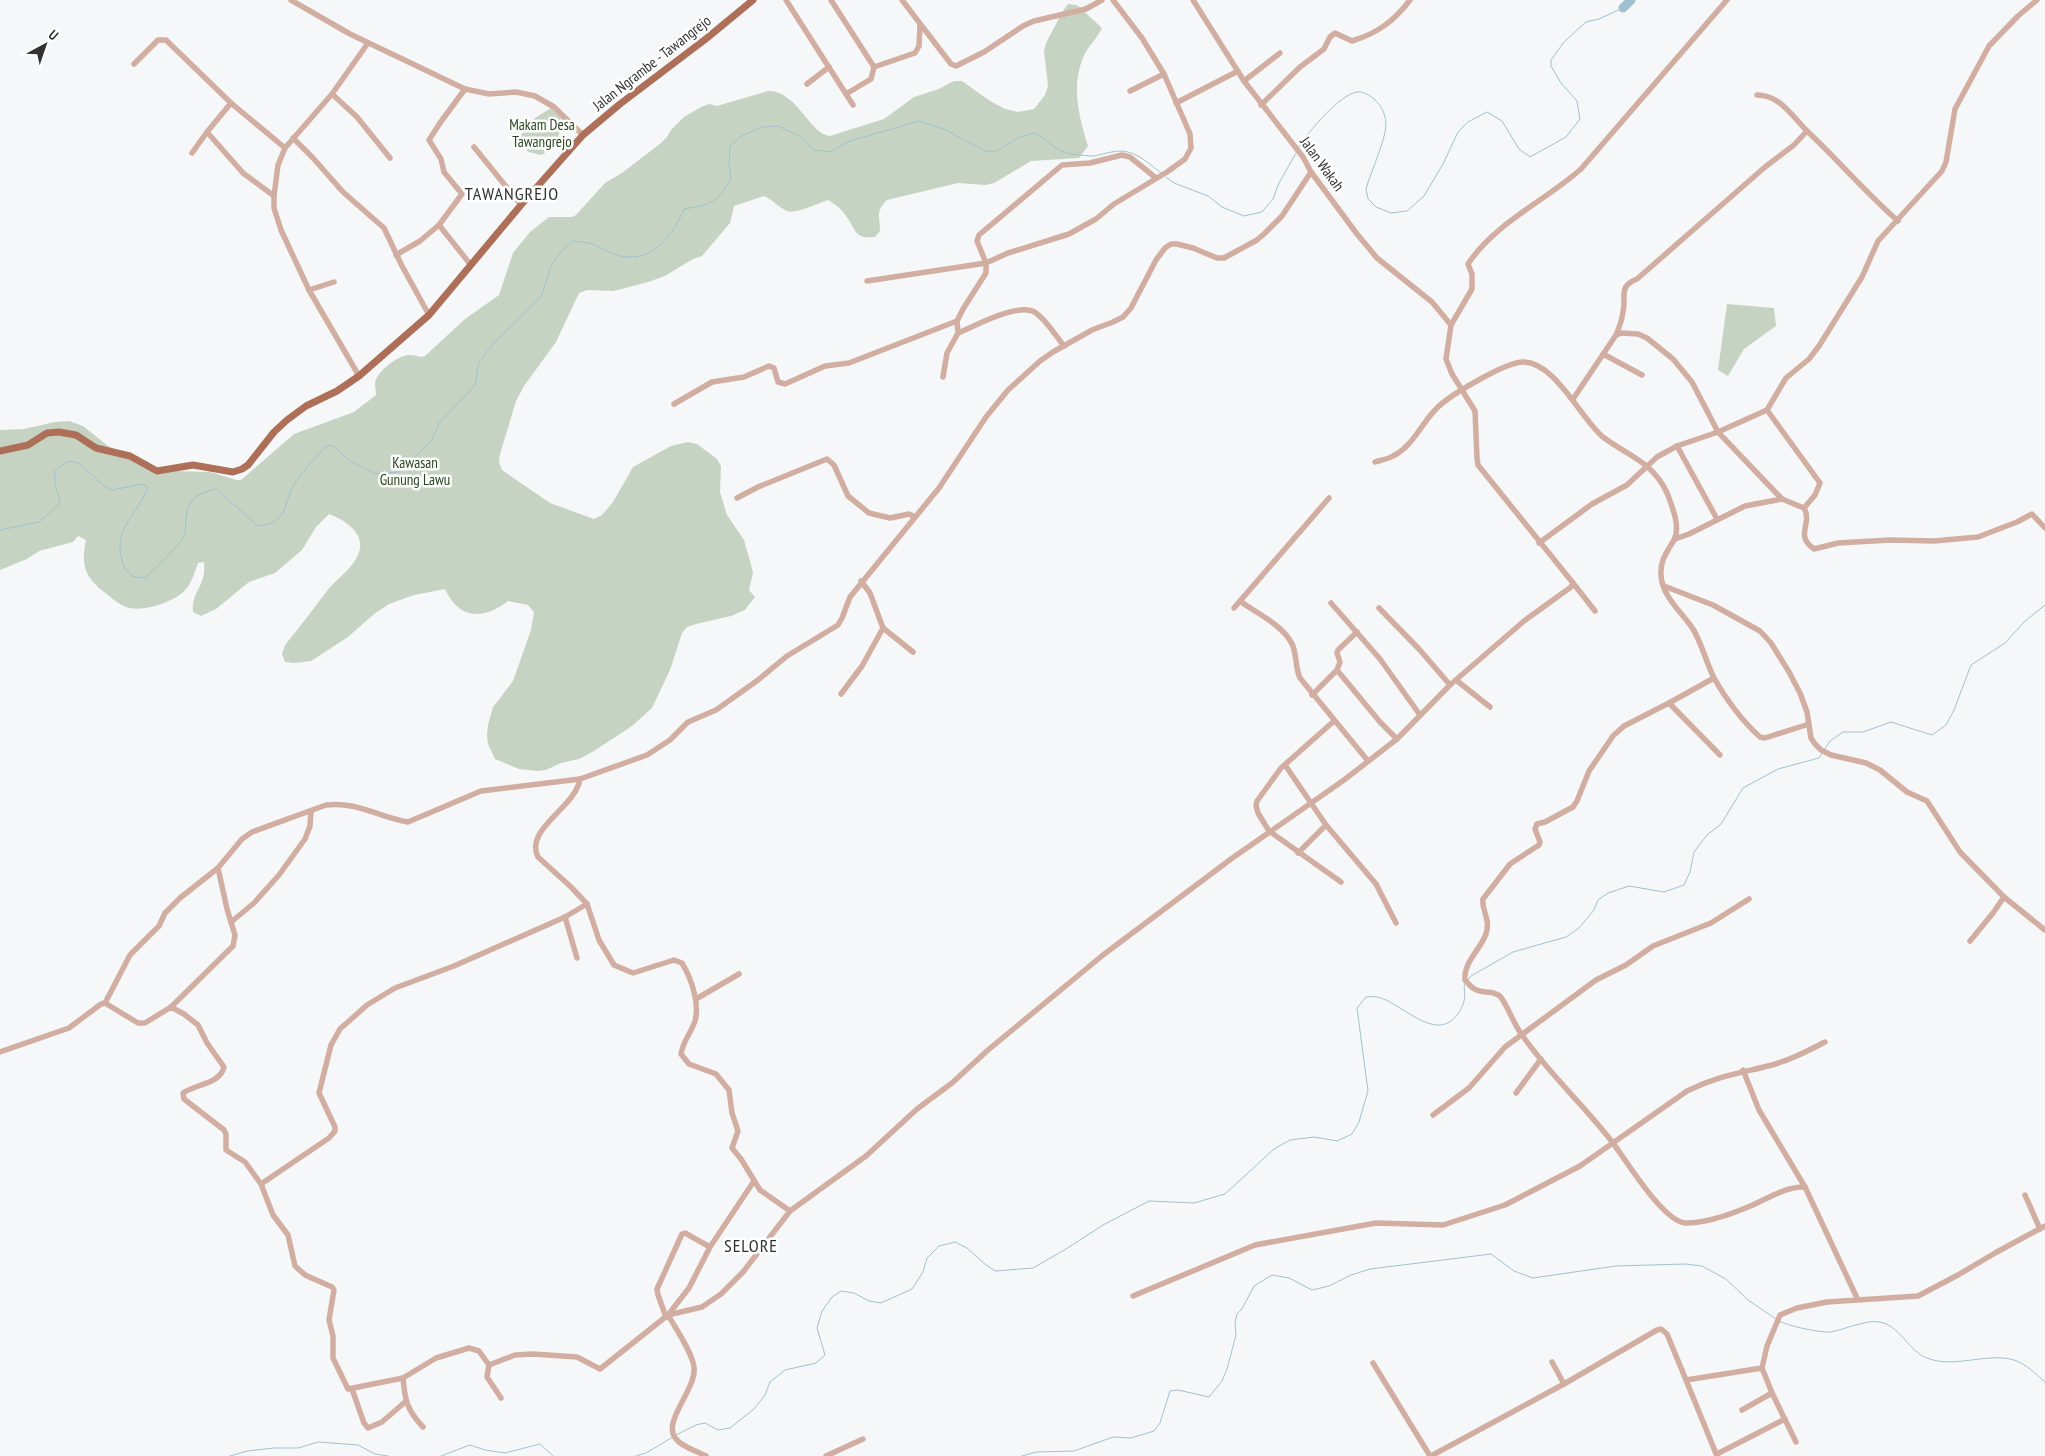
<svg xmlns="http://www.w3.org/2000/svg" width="2045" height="1456" font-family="'PT Sans Narrow',sans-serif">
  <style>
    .green { fill: #c6d3c2 }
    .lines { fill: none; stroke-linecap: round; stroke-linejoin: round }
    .stream { stroke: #a0c1d0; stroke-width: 1 }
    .river { stroke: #a0c1d0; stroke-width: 9 }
    .minor { stroke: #d1aea1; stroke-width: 5.5 }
    .major { stroke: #ad6f58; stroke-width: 7 }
    .labels { text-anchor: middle; stroke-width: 5; stroke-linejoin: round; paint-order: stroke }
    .street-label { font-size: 15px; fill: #323233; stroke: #fff }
    .park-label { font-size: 15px; fill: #28451e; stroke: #fff }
    .quarter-label { font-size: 18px; letter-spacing: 1px; fill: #2f3031; stroke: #fff }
  </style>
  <rect width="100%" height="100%" fill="#f6f7f8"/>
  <g class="green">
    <path d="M1068,4l9,1 25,23c-5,11 -15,19 -19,30 -12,28 -4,59 5,88l-9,12 -48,3 -37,22 -9,2 -27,-2 -71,17c-12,12 -7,16 -7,31l-5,6c-22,2 -18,-7 -29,-21 -4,-7 -11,-12 -18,-16 -10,3 -30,14 -41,11 -8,-3 -15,-12 -23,-15l-30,10 -4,17 -28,33 -9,3 -28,17 -17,6 -34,9 -27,-1 -8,3 -23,49 -32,44 -8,15 -16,53 -1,8 3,8 48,33 44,16 8,-4 11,-13 20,-35 38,-21 17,-4 9,2 20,15 4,7 -1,26 7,23 17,25 7,25 2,8 -4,17 6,7 -10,13 -14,6 -35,8 -9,3 -5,6 -12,37 -18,38 -20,18 -38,25 -15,8 -18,4 -15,7 -9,1 -18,-2 -24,-10 -7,-15 -1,-9 1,-10 5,-18 20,-26 18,-51 3,-18 -6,-7 -20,-4c-24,19 -49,19 -63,-12l-31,6 -25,9 -15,10 -26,23 -37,24 -17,2 -9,-1 -3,-8 3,-9c14,-17 28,-36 42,-54 10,-13 27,-23 32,-39 7,-19 -16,-33 -30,-38l-13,13 -14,23 -20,17 -7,6 -26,9 -33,27 -15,7 -8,-4c-2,-21 14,-26 11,-50l-6,1c-3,8 -6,19 -11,25 -11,14 -45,25 -61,19 -8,-3 -15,-10 -22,-15 -8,-6 -17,-15 -19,-25 -2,-8 -1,-18 1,-27l-8,-4 -5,6 -34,9 -12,8 -27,11v-140l24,-1 31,-7 14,-1 14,5 25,20 52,27 14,-2 36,1 27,8h4l53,-46 60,-22 22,-17c0,-4 -1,-8 -1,-12 2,-12 23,-28 35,-28 7,0 9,3 15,1l40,-37 34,-24 14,-42 17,-21 19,-15h23l4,-2 29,-32 17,-10 39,-30 6,-6 4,-7 13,-13 17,-10 8,-3 8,2 51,-15c29,-1 42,44 62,45l54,-17 30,-22 25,-8 15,-8h8l28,20 15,8 13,3 16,-3 11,-14 3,-9 -4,-35 2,-8 17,-32z"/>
    <path d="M551,108l13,12 -8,22 -14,13 -14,-3 -8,-12c3,-17 17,-23 31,-32z"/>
    <polygon points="1727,304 1774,308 1776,326 1744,349 1728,376 1718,370"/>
  </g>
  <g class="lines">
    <g class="stream">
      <path d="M1299,147c9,-15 40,-52 58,-55 6,-1 12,3 17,7 7,6 11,14 12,24 0,17 -15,48 -20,66l2,10 8,8 15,6 16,-2 17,-15 19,-32 15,-32 10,-10 19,-10 15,9 17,28 11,8 36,-20 14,-18 -3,-18 -16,-18 -10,-17v-6l13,-18 22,-20 13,-3 24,-11"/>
      <polyline points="1166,177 1174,183 1208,196 1222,207 1244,216 1262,212 1273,199 1279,183 1296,153"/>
      <path d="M0,530l39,-8 21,-19c-2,-13 -7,-18 -5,-32l13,-10 11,2 24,22 9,5 31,-6 5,3c-6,17 -18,28 -25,44 -6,11 -3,40 10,45 4,2 9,1 12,2 8,-7 37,-35 40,-44 1,-5 0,-11 1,-16 3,-21 11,-24 30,-29l42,37c32,-3 24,-23 37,-43 9,-13 20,-24 30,-36l7,-2 18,16 26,13 23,-2 33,-32 8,-18 35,-37 4,-23 13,-17 49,-48 10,-31 10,-14 11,-11c7,1 14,1 20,3 11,4 24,13 36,13 28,2 47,-26 56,-48 29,-5 32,-6 47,-30l-2,-17 1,-16 10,-9 22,-10 16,-1 21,10 15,14 16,2 20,-11 69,-20 25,8 41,22h12l23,-14 15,-4c13,8 21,18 36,21 7,1 16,2 23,2 11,-2 23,-7 34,-4 12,3 23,13 33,21"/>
      <polyline points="1824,750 1830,741 1843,732 1863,732 1891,722 1932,735 1946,725 1954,710 1971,665 2005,643 2024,622 2045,605"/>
      <polyline points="1468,980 1471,976 1513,952 1566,937 1579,928 1594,910 1598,900 1608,893 1629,886 1664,892 1684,885 1690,872 1694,852 1707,835 1721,824 1743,788 1778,769 1819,758 1822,753"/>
      <path d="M1779,1321c9,5 42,12 52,11 12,-2 37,-13 48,-10 21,3 29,29 48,36 27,11 60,-6 87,2 12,4 22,14 31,22"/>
      <path d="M676,1435l20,-10 9,-2 13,7 12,-2 24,-19 11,-14 5,-13 15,-12 31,-7 9,-8 -8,-27 5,-17 10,-14 9,-6 13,2 15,8 12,2 31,-14 11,-17 4,-14 12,-12 16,-4 12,6 19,17 9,6 38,-3 33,-19 37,-24 46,-24 45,2 31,-9 49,-45 16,-9 24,-3 23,4 15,-7 7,-12 9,-31 -11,-83 9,-11c3,0 8,-1 11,0 23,4 58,47 80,18 7,-9 9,-17 7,-29l2,-3"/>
      <polyline points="230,1456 247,1451 274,1448 298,1448 318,1442 358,1445 375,1454 388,1456"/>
      <polyline points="441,1456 470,1445 485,1450 505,1453 540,1444 553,1456"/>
      <polyline points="636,1456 646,1453 673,1437"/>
      <polyline points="1022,1456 1036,1452 1074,1451 1113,1437 1131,1438 1154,1431 1160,1423 1170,1391 1178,1390 1209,1397 1222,1381 1227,1369 1236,1335 1235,1323 1237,1314 1242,1309 1254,1286 1272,1275 1289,1278 1312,1290 1329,1286 1351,1275 1370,1269 1491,1254 1514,1271 1533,1278 1616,1266 1686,1264 1702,1266 1726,1279 1748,1300 1776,1319"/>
    </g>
    <polyline class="river" points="1623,8 1631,0"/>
    <g class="minor">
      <polyline points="291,0 350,34 465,89 489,94 516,92 535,96 554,107 583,135"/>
      <polyline points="786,0 846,94 871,79 874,67 831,0"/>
      <polyline points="902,0 951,64 956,66 984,52 1023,26 1034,21 1086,9 1102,0"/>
      <polyline points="1193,0 1244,81 1303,157 1311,172 1357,234 1377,258 1432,302 1451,325"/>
      <polyline points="134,64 158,40 166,40 231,103 285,148"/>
      <polyline points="874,67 915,53 919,46 920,26"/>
      <polyline points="1244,81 1280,53"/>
      <polyline points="807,84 829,67"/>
      <polyline points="1130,91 1164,74"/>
      <polyline points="332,94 357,117 390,158"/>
      <polyline points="846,94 853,105"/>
      <path d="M1757,95c23,0 35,21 50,36"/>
      <polyline points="1176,103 1238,71"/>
      <path d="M1261,105l39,-38 24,-18 6,-12 5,-4 17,8c26,-8 42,-20 58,-41"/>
      <polyline points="207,132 243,173 274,196"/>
      <polyline points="293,138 313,158 343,192 384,228 402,266 429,315"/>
      <polyline points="474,147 521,205"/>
      <polyline points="192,153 207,132 231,103"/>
      <polyline points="439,225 462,194 444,172 441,159 429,140 440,123 465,89"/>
      <polyline points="396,255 420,241 439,225 470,264"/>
      <polyline points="867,281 986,263 1008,253 1069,234 1096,219 1114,204 1167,172 1185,159 1191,148 1190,134 1164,74 1142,38 1113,0"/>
      <polyline points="309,290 334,282"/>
      <path d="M958,333c17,-7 62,-32 78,-20 11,8 19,22 28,33"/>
      <path d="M1616,335c3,-7 6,-15 7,-23 4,-15 -6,-25 14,-33l128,-112 29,-22 13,-14c31,29 59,62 91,90"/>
      <polyline points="1603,354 1642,375"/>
      <polyline points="359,376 309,290 281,230 274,208 274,196 278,165 285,148 332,94 368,43"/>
      <polyline points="943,377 947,353 958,333 957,321 963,309 986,273 986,263 977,241 979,235 1062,165 1090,163 1122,155 1130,157 1156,178"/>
      <path d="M1573,399l43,-64 6,-2 16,1 9,4 26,21 19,23 26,50 64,67 22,9c9,16 -10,27 10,41l24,-6 52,-3 44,1 44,-4 39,-15 15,-8 13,14"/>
      <polyline points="674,404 712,382 744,377 769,366 774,368 778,382 785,384 825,366 849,363 957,321"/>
      <polyline points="1767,410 1820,483 1815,495 1804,508"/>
      <polyline points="1677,446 1717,519"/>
      <path d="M1375,462c6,-2 13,-3 18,-6 20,-10 28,-32 43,-47 12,-13 68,-46 86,-47 32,-2 59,57 81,75 25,19 50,25 64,56 5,13 14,34 7,47 -7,12 -14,20 -13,35 1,22 21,37 32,54 9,15 13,33 21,49 11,20 29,44 46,59l5,1 44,-14"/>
      <polyline points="737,498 758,487 827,459 834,465 848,496 869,513 890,518 909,514 915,517"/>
      <polyline points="1675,539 1689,534 1745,506 1782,499"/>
      <polyline points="1539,543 1592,504 1627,485 1657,457 1677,446 1718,432 1767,410 1786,378 1809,359 1819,346 1862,277 1878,241 1942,171 1946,162 1955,109 1989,46 2018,16 2037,0"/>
      <polyline points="1573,583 1595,611"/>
      <polyline points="1664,586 1713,605 1760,631 1771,643 1789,672 1800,693 1807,712 1811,738 1815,744 1821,750 1831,755 1866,763 1880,770 1907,792 1927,801 1960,852 2004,897 2045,930"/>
      <path d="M1240,601c16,12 43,24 52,43 5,10 3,23 8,34l68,83"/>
      <polyline points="1331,603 1380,659 1420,715"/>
      <polyline points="1234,608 1329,498"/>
      <polyline points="1379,608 1419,649 1450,685"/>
      <polyline points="883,628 913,652"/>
      <polyline points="1337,670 1380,722 1397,739"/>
      <path d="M1714,678l-45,25 -45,23 -11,10 -24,35 -12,30 -4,6 -28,15 -8,2 -2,5 5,13 -1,3 -29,19 -27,35c-2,11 8,19 3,35 -6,16 -23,29 -21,46 15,19 22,7 35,16 9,12 13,27 22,39 27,39 63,71 91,108 13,17 51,80 73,80 20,0 43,-8 62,-16 18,-7 37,-21 57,-20"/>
      <polyline points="1456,680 1490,707"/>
      <polyline points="841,694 862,666 883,628 870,593 861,581"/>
      <polyline points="1312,695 1337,670 1340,662 1337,653 1338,650 1357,632"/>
      <polyline points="1669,703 1720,755"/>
      <polyline points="1334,721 1281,768 1257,801 1256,806 1258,813 1269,831 1341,882"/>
      <polyline points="1285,765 1326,825 1376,884 1396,923"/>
      <path d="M580,779c-4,28 -56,50 -42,78l33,30 16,17 12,36 15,25 19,8 41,-13 8,3c9,15 18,40 13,58 -4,12 -12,20 -14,33l8,10 27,10 13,16 3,23 6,18 -6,17 9,11 19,31 30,21"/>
      <polyline points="1298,853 1326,825"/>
      <polyline points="565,917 577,958"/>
      <polyline points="231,922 254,903 279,875 305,839 310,826 311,811"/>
      <polyline points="1970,941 1993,913 2004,897"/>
      <polyline points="696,999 739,974"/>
      <path d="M105,1003l25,-48 29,-29 6,-13 15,-15 38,-30 24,-29 10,-7 74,-27c30,-4 53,12 82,17l73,-31 99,-12 67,-24 23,-15 18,-18 28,-12 42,-30 29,-24 51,-31 4,-7 8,-21 89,-109 47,-71 22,-27 32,-29 13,-9 39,-22 21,-8 10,-5 8,-9 25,-48 9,-12 6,-4h6l16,4 24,10h7l33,-18 8,-7 17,-17 29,-44"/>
      <polyline points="171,1007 233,946 235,935 227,909 218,868"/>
      <path d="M0,1052l69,-24 32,-24 4,-1 33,20h7l26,-16 13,7 14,11 9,18 17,24c-4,17 -28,17 -41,26l1,6 40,31 2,4v16l19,12 16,22 12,31 15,20 7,31 10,9 27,12 2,3 -5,30 4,16v22l15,31 55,-11 33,-20 33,-10 10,3 10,14 26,-10 18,-1 44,3 23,12 68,-54 21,-27 21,-41 44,-66"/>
      <polyline points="1743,1070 1759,1110 1805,1187 1857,1298"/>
      <polyline points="1516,1093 1541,1059"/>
      <polyline points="1433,1115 1469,1088 1505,1047 1596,980 1626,965 1653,946 1711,923 1749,899"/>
      <polyline points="261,1184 329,1138 335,1131 335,1127 319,1093 331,1045 340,1029 367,1005 395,988 454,966 565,917 587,904"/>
      <polyline points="2025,1195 2040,1229"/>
      <path d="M1133,1296l122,-51 121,-22 67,2 62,-20 75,-39 107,-75c30,-15 54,-18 85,-26 19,-5 35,-14 53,-23"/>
      <path d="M668,1315l34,-8 19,-13 22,-22 47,-61 76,-55 51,-47 35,-26 36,-33 115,-95 128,-96 113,-79 53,-41 53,-54 74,-64 47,-34 2,-4 -95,-118 -1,-7 -2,-47 -23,-37 -6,-15 5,-34 21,-36v-15l-4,-10c27,-41 77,-63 113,-95l146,-169"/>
      <path d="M668,1315c8,14 24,37 26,52 3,22 -33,55 -18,72 6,8 21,12 30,17"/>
      <polyline points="666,1317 658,1295 657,1289 682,1234 685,1233 710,1247"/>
      <polyline points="1552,1362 1564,1384"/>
      <polyline points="1373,1363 1430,1456"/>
      <polyline points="489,1365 487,1377 501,1398"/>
      <polyline points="1762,1368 1772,1393 1796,1442"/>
      <path d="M403,1378c2,23 4,32 20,49"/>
      <polyline points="1686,1380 1717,1456"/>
      <polyline points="352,1389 364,1423 368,1428 382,1422 405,1402"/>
      <polyline points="1742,1410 1772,1393"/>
      <polyline points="1717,1454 1785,1419"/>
      <polyline points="826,1456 863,1439"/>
      <polyline points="1431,1456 1564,1384 1657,1330 1661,1329 1667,1334 1686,1380 1762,1368 1767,1346 1780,1315 1797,1308 1827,1302 1918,1296 1958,1275 1995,1253 2045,1226"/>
    </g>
    <polyline class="major" points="0,451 28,445 47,433 59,432 76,435 96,448 130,456 157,471 193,465 233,472 242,469 248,465 274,432 287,420 306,406 337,391 359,376 429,315 521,205 583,135 620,104 707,38 753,0"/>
  </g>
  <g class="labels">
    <g class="street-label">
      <text transform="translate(652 63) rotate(-38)" y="5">Jalan Ngrambe - Tawangrejo</text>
      <text transform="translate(1322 164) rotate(54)" y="5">Jalan Wakah</text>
    </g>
    <g class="park-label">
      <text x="542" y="130">Makam Desa<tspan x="542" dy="17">Tawangrejo</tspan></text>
      <text x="415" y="468">Kawasan<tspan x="415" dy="17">Gunung Lawu</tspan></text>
    </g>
    <g class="quarter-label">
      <text x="512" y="200">TAWANGREJO</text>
      <text x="751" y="1252">SELORE</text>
    </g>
  </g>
  <g transform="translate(45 45) rotate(40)" stroke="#ffffff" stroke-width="4" paint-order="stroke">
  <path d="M0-4L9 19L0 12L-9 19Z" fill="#323233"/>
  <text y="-8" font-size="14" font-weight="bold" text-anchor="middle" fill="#323233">U</text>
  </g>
</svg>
